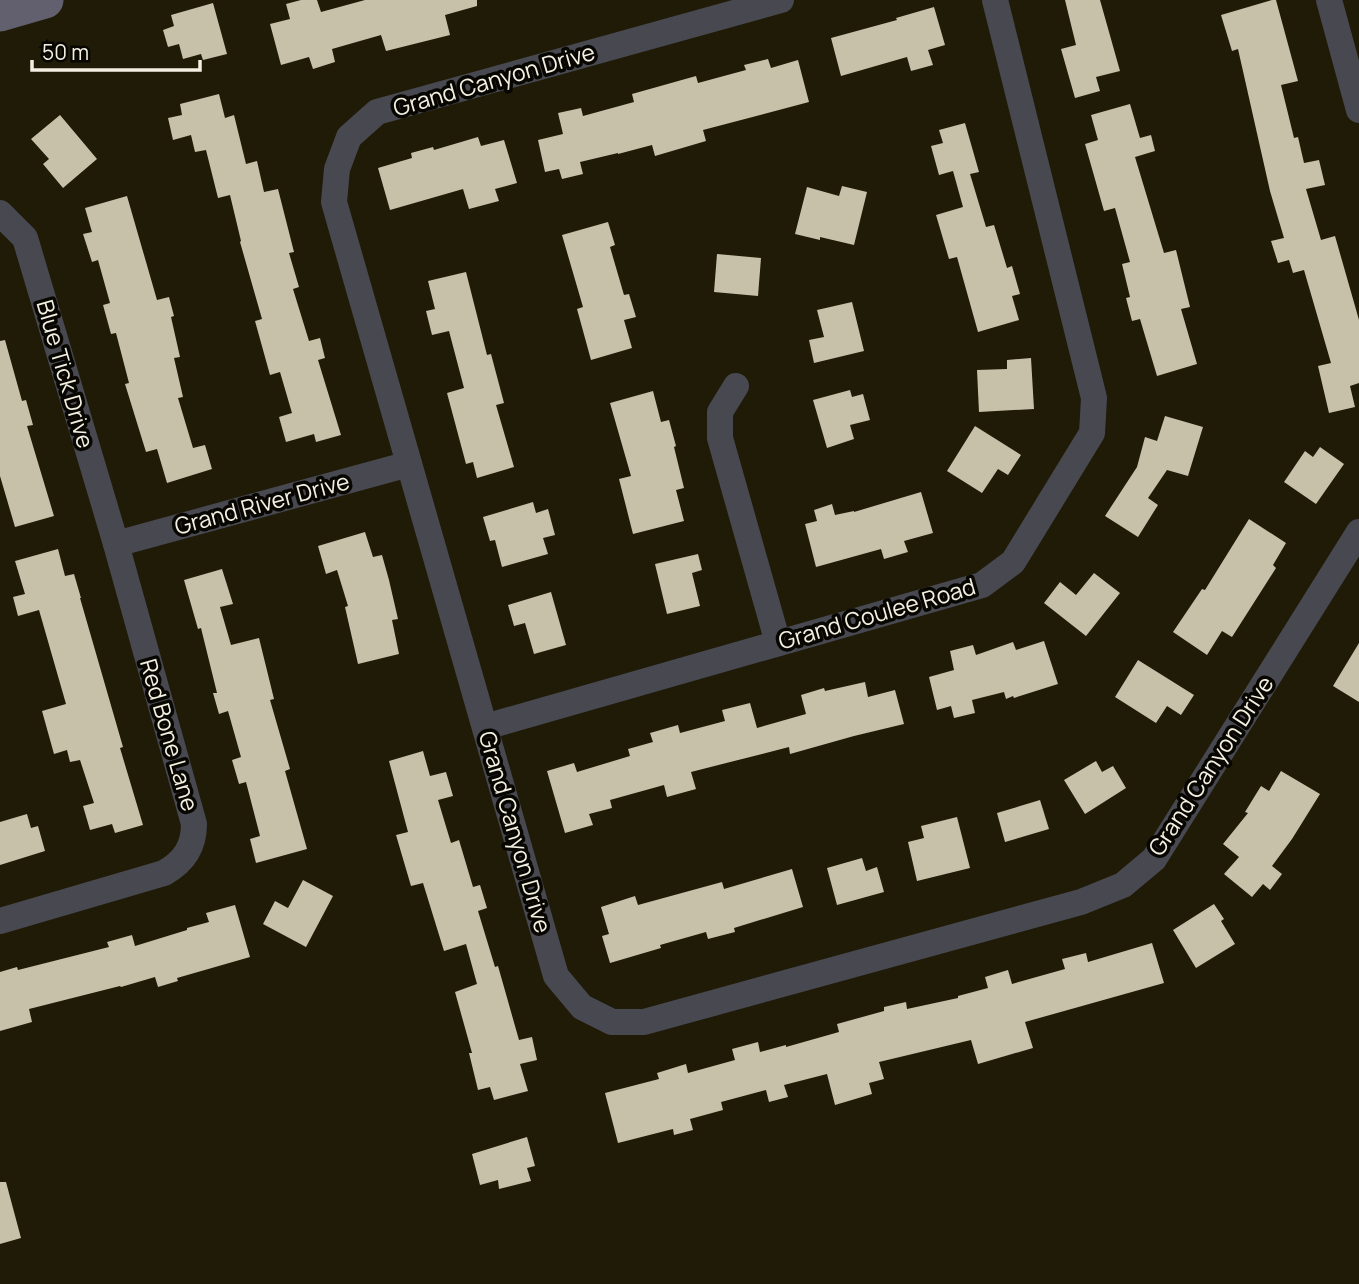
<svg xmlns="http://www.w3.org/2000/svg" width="1359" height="1284" font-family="Manrope,sans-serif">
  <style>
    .building { fill: #c8c1a9 }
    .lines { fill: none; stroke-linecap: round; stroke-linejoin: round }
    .street { stroke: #484851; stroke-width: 26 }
    .secondary { stroke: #62606f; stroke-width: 37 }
    .labels { text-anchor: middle; stroke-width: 7; stroke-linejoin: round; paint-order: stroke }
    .street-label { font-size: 23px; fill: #f3f0e3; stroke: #080601 }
  </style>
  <rect width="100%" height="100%" fill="#201b07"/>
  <g class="building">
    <polygon points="301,0 317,0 321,12 365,0 477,0 477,6 445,15 450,35 386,51 381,35 332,49 335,62 313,69 309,57 281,65 270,24 290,19 286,4"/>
    <polygon points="1065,0 1100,0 1120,71 1096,77 1100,91 1075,98 1061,49 1076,45"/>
    <polygon points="1272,0 1276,0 1298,81 1281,85 1294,138 1298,137 1304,163 1319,160 1325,185 1306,189 1321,240 1335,236 1359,320 1359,383 1350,386 1355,407 1329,413 1318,366 1331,363 1304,270 1293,273 1289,260 1278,263 1271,241 1284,238 1270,191 1238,49 1232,51 1221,15"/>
    <polygon points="213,3 227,54 203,60 201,54 183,59 179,44 168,47 163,30 174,26 171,15"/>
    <polygon points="934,7 945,45 928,50 933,65 911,71 907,57 841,76 831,38 897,20 896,18"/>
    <polygon points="768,59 771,68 798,60 809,102 703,130 706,141 655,156 652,145 618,154 618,153 580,162 583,174 562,179 559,169 545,172 538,140 563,134 558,113 581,108 583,116 634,102 632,94 696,76 698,83 746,70 744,65"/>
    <polygon points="219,94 225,118 234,115 246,164 257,161 264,192 278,189 294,252 289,253 299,287 293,289 309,341 320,338 325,358 318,360 341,435 316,442 314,434 286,442 279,417 292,413 280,372 270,375 255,321 262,319 240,242 241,241 230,195 218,198 206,150 195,152 191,135 173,140 168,118 182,115 180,104"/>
    <polygon points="1130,104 1140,138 1151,135 1155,151 1135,157 1164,253 1176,250 1190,307 1181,309 1197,364 1157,376 1140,319 1132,321 1126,298 1130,297 1122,264 1130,262 1115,208 1104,211 1085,144 1098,140 1091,115"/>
    <polygon points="60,115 97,159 63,188 43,164 49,159 31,139"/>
    <polygon points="965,123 979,172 970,174 986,227 994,225 1007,268 1012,266 1020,294 1012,296 1019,320 978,332 957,257 949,259 936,215 963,207 953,171 939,175 931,146 943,143 939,130"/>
    <polygon points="478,137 481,146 504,140 517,183 495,189 499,201 469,209 463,189 390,210 378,168 412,158 411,153 433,147 434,150"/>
    <polygon points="842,186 867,192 854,245 820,237 820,240 795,234 807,187 839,196"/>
    <polygon points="127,196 157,300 169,297 174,316 171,317 180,357 174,358 183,397 178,398 193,448 205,445 212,469 167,483 157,449 146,452 125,384 129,383 116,333 111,334 103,305 110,303 98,260 92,262 83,234 92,232 85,208"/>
    <polygon points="608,222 615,245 610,247 624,295 629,294 636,317 624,320 632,348 591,360 577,309 583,307 562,235"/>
    <polygon points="717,254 761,258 758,296 714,292"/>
    <polygon points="466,272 487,355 491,354 504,403 496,405 514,467 477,478 473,462 466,464 447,393 464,388 449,331 432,335 426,311 435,309 428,281"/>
    <polygon points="852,302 864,351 814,363 809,340 824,337 817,310"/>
    <polygon points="5,340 22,401 26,400 33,425 27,426 54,516 15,527 0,476 0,341"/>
    <polygon points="1031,358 1034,409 979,412 977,370 1007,369 1007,360"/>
    <polygon points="850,390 852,397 863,394 870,420 850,425 854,439 827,448 813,400"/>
    <polygon points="653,391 661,422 669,420 676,446 674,447 684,488 676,490 684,521 633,534 619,479 631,476 610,403"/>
    <polygon points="1165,416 1203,427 1188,476 1167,470 1148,498 1158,505 1138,537 1105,516 1137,467 1145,437 1157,441"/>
    <polygon points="975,426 1021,455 1008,475 998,469 982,493 947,471"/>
    <polygon points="1320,447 1344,464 1316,504 1284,482 1305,451 1313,457"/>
    <polygon points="921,492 933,533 904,541 908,552 884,559 881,549 816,567 805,524 817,521 814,510 832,504 835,515 854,511 854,512"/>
    <polygon points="533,502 536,513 548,509 555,535 543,538 548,554 502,567 495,540 490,541 483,517"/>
    <polygon points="1249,519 1286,543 1273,565 1276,568 1232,637 1222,631 1207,655 1173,632 1202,589 1205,590"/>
    <polygon points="365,532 373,557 382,555 389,580 398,619 392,620 399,654 358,664 345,607 348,606 337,570 326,574 318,546"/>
    <polygon points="58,549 65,576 74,574 81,598 80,598 123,747 120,748 143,825 115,833 112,824 90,830 83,806 94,803 80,760 70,762 67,750 54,754 42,711 66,704 39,610 18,616 13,597 25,594 15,561"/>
    <polygon points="698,554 702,570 692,573 700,606 667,614 655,564"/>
    <polygon points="222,569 233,604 220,607 231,645 259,638 274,699 270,700 290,769 285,771 307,849 256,863 250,839 260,836 246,782 239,784 232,760 241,757 228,711 219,714 213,693 217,693 201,628 198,629 184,580"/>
    <polygon points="1094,573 1120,593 1086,636 1044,603 1060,582 1076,595"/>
    <polygon points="551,592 566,645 534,654 525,623 514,626 508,605"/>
    <polygon points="1044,641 1058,684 1014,698 1013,696 1006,699 1004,692 972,700 975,713 954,718 951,706 937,710 929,677 954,670 950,651 973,645 976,655 1013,642 1016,650"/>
    <polygon points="1359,643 1359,702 1333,686"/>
    <polygon points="1138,660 1194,695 1181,715 1167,706 1156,723 1115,697"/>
    <polygon points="865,682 868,697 895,690 904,724 854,736 790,754 789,747 691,772 696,789 667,797 664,785 610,800 612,808 589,814 593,825 565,833 547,771 574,763 577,772 630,756 628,749 653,742 650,733 678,725 680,733 725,721 722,710 750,703 757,728 806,714 801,695 824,688 825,691"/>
    <polygon points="423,751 430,776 446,772 453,796 438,800 451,843 459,840 473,887 480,885 487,908 478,911 495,967 498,966 519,1040 532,1037 537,1060 520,1064 528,1091 494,1100 490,1087 478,1090 469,1053 472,1053 455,992 477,984 466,944 444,951 423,883 411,886 396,835 408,832 389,761"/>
    <polygon points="1096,761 1102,772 1113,766 1126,788 1085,814 1064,780"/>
    <polygon points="1281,771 1320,794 1292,839 1272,866 1282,874 1270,890 1263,884 1252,897 1224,874 1239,857 1223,844 1248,813 1245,812 1261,786 1269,791"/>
    <polygon points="1040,800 1049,829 1005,842 997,813"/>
    <polygon points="27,814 31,828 38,826 45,851 0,865 0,822"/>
    <polygon points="957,817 970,868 917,881 908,842 924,838 921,826"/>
    <polygon points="862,858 866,871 877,867 884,892 837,905 827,868"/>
    <polygon points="792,869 803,907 734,928 735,932 708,939 706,932 660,945 661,948 610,963 602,936 609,934 601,907 635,896 638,905 722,882 724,889"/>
    <polygon points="303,880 333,896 306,947 263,924 275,901 288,908"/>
    <polygon points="1214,904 1224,919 1221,921 1235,944 1196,968 1173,930"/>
    <polygon points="235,905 250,957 177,978 178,981 158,987 155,977 121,987 120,986 29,1009 32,1022 0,1031 0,972 17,967 18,970 109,947 107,942 132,935 135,946 187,930 187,928 209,922 206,913"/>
    <polygon points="1152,943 1164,983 1025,1022 1033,1048 978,1064 971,1040 879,1062 884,1079 869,1083 872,1094 835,1105 827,1074 784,1085 788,1097 769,1102 766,1090 721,1102 723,1110 690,1119 693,1130 674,1135 673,1129 618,1143 605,1093 659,1079 657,1073 686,1064 688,1073 735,1060 732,1049 758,1042 760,1052 786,1045 786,1047 839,1032 837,1024 884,1011 884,1007 906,1002 907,1009 958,998 958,996 988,988 985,977 1008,970 1012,984 1065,969 1062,959 1086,953 1088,962"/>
    <polygon points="527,1137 535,1166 527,1168 531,1181 499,1189 498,1180 480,1185 472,1154"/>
    <polygon points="0,1182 6,1182 21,1238 0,1244"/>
  </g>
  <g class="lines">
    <g class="street">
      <polyline points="781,0 377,112 349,137 337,169 334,202 556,976 582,1007 612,1022 644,1022 1081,902 1123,885 1154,859 1359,532"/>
      <polyline points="1329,0 1359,110"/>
      <path d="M0,213l25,25 91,306 78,280c0,23 -10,38 -30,49l-164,48"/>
      <polyline points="736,386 720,412 720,438 778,643"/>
      <polyline points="116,544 409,464"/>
      <polyline points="485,727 982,585 1013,562 1092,433 1094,398 995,0"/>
    </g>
    <polyline class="secondary" points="0,13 45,0"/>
  </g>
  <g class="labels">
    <g class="street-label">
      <text transform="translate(494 80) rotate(-16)" y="8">Grand Canyon Drive</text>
      <text transform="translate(65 374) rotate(74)" y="8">Blue Tick Drive</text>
      <text transform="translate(262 504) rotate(-15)" y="8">Grand River Drive</text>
      <text transform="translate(877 614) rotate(-16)" y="8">Grand Coulee Road</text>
      <text transform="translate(169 735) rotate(74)" y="8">Red Bone Lane</text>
      <text transform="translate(1211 766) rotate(-57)" y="8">Grand Canyon Drive</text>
      <text transform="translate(515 832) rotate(74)" y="8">Grand Canyon Drive</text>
    </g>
  </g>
  <path d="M32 60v10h168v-10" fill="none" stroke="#f3f0e3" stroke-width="3.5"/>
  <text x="42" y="60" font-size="21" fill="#f3f0e3" stroke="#080601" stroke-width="5" paint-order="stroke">50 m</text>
</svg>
